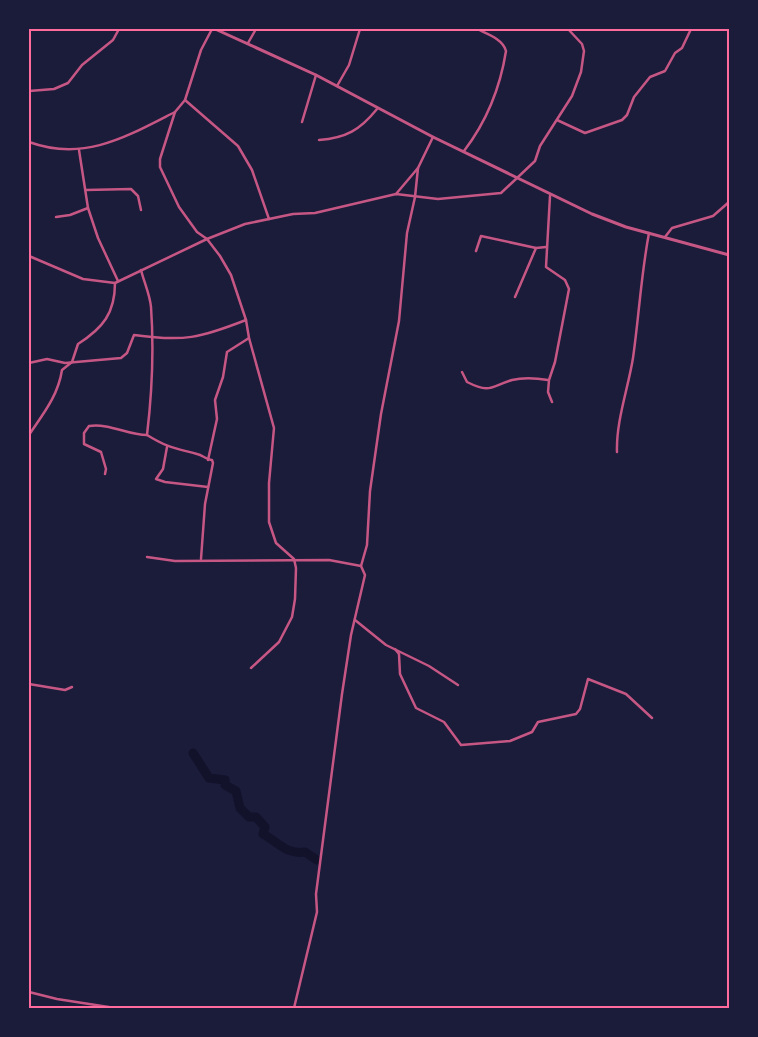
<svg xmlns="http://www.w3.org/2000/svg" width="758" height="1037" font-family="'Fira Sans Condensed',sans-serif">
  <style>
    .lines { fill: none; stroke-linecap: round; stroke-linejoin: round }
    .river { stroke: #12122b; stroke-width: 9 }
    .minor { stroke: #c65784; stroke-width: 2.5 }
    .tertiary { stroke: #c65784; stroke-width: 3 }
    .neatline { fill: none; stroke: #ff6b9d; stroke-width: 2 }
  </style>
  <rect width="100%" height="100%" fill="#1b1b3a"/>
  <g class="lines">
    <path class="river" d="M193,753l16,25 16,2v5l11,6 4,17 9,9h7l9,10 -2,7c15,8 24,21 42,18l12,8"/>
    <g class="minor">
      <polyline points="212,29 201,50 185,100 175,112 160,159 160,167 179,207 197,232 207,239 220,256 231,275 246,320 249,338 274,428 269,483 269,522 276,543 294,559 296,568 295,599 292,617 279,642 251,668"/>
      <polyline points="248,43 256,29"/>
      <polyline points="337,86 349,65 360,29"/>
      <polyline points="29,91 54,89 68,83 82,65 113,40 119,29"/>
      <polyline points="185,100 238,146 252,170 269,219"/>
      <polyline points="557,120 585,133 622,120 627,115 634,97 650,77 665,71 675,53 682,48 691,29"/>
      <polyline points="302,122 316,75"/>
      <path d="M319,140c27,-2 41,-10 58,-31"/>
      <path d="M29,142c55,20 97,-5 146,-30"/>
      <polyline points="79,150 88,208 98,238 118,281"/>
      <path d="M464,151c23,-30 36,-62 42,-100 -3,-12 -19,-17 -29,-22"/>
      <polyline points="86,190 131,189 138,196 141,210"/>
      <polyline points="396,194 418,168 433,137"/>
      <polyline points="550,196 546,267 565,280 569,289 555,362 549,380 548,392 552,402"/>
      <polyline points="56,217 70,215 88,208"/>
      <polyline points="665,237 672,228 713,216 729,202"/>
      <polyline points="476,251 481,236 536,248"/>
      <polyline points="29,256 83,279 115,283 207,239 245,224 293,214 315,213 396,194 438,199 501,193 535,161 540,146 572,96 581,72 584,51 582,44 568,29"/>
      <path d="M141,270c3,12 9,25 10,37 3,42 1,86 -4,128 21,13 28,13 50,19 6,1 9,6 15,6l1,3 -8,41 -4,55"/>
      <polyline points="515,297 536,248 546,247"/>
      <path d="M29,363l18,-4 18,4 56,-5 6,-5 7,-18c50,7 66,3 112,-15"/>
      <path d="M462,372l5,10c24,12 24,4 45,-2 12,-3 24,-2 36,0"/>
      <path d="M29,435c14,-21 29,-39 33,-65l10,-8 6,-18c25,-16 37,-31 37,-61"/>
      <polyline points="167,447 163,469 156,479 165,482 208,487"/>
      <path d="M617,452c-1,-31 11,-63 16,-94 6,-42 8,-83 16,-125"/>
      <polyline points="208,460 217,419 215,400 223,377 227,352 249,338"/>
      <path d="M105,474l1,-5 -5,-17 -17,-8v-11l5,-7c21,-3 38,9 58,9"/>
      <polyline points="147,557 175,561 329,560 361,566"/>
      <polyline points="355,620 386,645 429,666 458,685"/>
      <polyline points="395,649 399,654 400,674 416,708 444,722 461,745 510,741 532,732 538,722 576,714 580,709 588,679 626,694 652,718"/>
      <polyline points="29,684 65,690 72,687"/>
      <polyline points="29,992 57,999 115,1008"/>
      <polyline points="294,1008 317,912 316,894 342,694 351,635 365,575 361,566 367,545 370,491 381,414 399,321 407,233 415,197 418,168"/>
    </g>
    <polyline class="tertiary" points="215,29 316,75 433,137 592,214 626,227 729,255"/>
  </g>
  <rect width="758" height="1037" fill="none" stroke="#1b1b3a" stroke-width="60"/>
  <rect x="30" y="30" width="698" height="977" class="neatline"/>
</svg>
